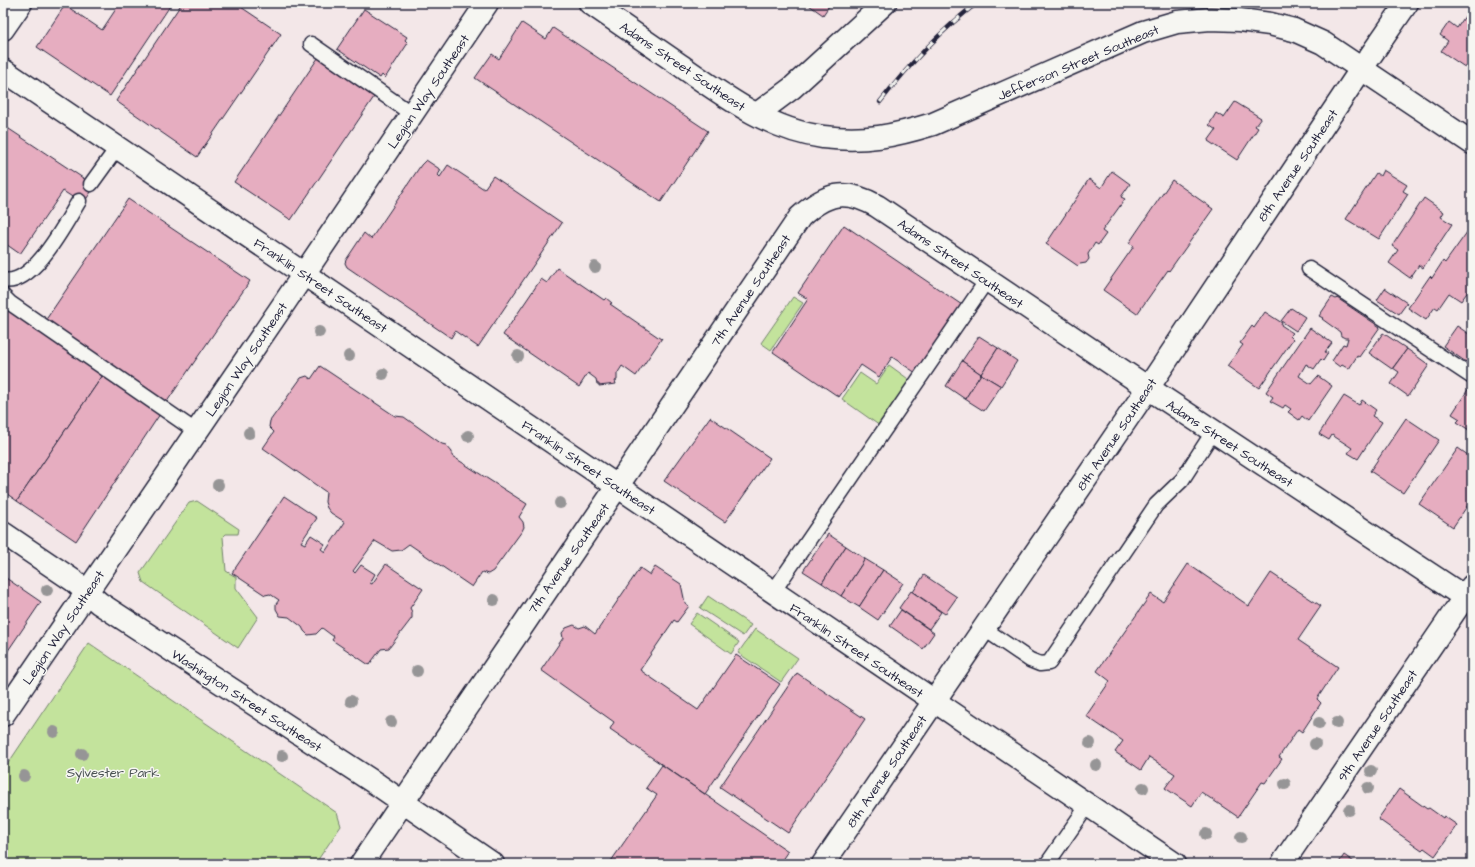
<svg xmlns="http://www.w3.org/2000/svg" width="1475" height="867" font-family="'Architects Daughter',sans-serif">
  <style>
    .green { fill: #c3e39c; stroke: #72826c }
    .building { fill: #e6adc0; stroke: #22223b }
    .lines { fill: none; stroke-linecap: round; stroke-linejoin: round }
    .service-casing { stroke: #22223b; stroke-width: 17 }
    .minor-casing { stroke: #22223b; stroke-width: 25 }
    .tertiary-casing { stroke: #22223b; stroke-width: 25 }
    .service { stroke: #f6f6f2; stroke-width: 14 }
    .minor { stroke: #f6f6f2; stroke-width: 22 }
    .tertiary { stroke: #f6f6f2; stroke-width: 22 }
    .rail-casing { stroke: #22223b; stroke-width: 4.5 }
    .rail { stroke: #f6f6f2; stroke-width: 3; stroke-dasharray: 9; stroke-linecap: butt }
    .tree { fill: #969596 }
    .labels { text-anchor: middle; stroke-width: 3; stroke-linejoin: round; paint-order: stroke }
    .street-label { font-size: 13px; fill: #22223b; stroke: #f6f6f2 }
    .park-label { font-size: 13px; fill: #4a5253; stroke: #f6f6f2 }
  </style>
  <rect width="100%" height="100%" fill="#f3e7e8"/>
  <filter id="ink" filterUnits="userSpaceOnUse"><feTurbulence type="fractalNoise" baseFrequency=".025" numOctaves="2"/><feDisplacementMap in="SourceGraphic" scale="8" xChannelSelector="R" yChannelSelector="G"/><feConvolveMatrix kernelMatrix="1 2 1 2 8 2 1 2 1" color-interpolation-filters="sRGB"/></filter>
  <g filter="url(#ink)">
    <g class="green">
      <polygon points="793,297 803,303 771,350 761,343"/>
      <polygon points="889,365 911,381 880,426 842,399 860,373 876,384"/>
      <polygon points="197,501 239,529 238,534 226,534 223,537 226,571 236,577 236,588 258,617 238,648 143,582 140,573 189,503"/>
      <polygon points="708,596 751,625 743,636 700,608"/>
      <polygon points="697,613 739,642 731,654 689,624"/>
      <polygon points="755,629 798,658 781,682 738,653"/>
      <polygon points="89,643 337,813 341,826 315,864 3,864 3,771"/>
    </g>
    <g class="building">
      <polygon points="120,3 172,3 110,96 37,47 65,5 102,30"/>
      <polygon points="182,3 235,3 281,34 197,157 116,101"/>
      <polygon points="806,3 831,3 823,15"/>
      <polygon points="1472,6 1472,72 1441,51 1448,41 1440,35 1449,22 1457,28"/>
      <polygon points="364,9 407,37 405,40 408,43 385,78 382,75 380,78 337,49"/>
      <polygon points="522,23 546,39 553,28 708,131 661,202 475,78 492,54 499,59"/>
      <polygon points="318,58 374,97 291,220 234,182"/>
      <polygon points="1235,102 1261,118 1255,126 1258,128 1237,160 1208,141 1216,130 1209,125 1216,113 1224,118"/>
      <polygon points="3,125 95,186 83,204 63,191 20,254 3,242"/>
      <polygon points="426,160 441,170 438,175 440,177 448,165 484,189 493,176 562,223 478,347 455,331 451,338 347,267 345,263 346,260 364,233 371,239 421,165"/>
      <polygon points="1383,170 1407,185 1403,191 1408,194 1379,239 1346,219 1376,173 1380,176"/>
      <polygon points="1112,171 1130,184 1121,197 1125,199 1102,231 1106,234 1098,245 1095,243 1088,254 1089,259 1086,263 1080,264 1078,266 1046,244 1089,179 1101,188"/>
      <polygon points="1172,180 1213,209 1169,271 1168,270 1137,314 1103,290 1134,246 1129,243"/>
      <polygon points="1424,198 1444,212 1441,217 1452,224 1423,268 1419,265 1410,278 1389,263 1398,250 1392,246"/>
      <polygon points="128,199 250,281 166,403 45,321"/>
      <polygon points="844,225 965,307 919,375 892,357 879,377 861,365 839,397 773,352 808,299 798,293"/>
      <polygon points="1470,228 1472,230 1472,286 1461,301 1449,293 1438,309 1435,307 1426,320 1408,308 1430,276 1432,278 1443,261 1445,263"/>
      <polygon points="557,268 604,300 606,298 612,303 610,304 661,339 662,338 636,376 622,366 617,374 617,380 615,381 616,384 599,386 599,384 597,384 596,379 588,373 579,387 503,335 541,279 547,283"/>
      <polygon points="1385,288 1407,303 1399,314 1377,300"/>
      <polygon points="1332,297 1336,299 1337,298 1380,327 1359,357 1357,356 1349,369 1342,365 1340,367 1332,361 1343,344 1346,345 1348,338 1345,338 1341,336 1340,332 1322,319 1323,318 1319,316"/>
      <polygon points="3,306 103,375 17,501 3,491"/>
      <polygon points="1291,308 1305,317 1296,331 1281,321"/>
      <polygon points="1265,312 1282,323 1281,325 1293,333 1290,336 1293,339 1259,388 1227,366 1243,345 1240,343 1252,326 1254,328"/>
      <polygon points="1457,326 1472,336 1472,357 1470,356 1466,362 1443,346"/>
      <polygon points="1310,328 1332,343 1325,352 1328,353 1323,361 1321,359 1314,369 1306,364 1299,376 1311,384 1318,376 1332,386 1308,421 1302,416 1299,420 1288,412 1291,409 1285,405 1283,408 1270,401 1273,397 1266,392"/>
      <polygon points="1383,333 1407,349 1392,369 1369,353"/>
      <polygon points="979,336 998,348 981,374 962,361"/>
      <polygon points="998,348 1017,361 1001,386 981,374"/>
      <polygon points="1407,349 1429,365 1408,396 1391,384 1399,372 1393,368"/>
      <polygon points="962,361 981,374 965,399 946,386"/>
      <polygon points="320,366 395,416 404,417 442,444 446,445 452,452 452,456 527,504 519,517 523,522 524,527 522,531 493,571 488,574 482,572 472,587 409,544 401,550 392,551 375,541 353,571 355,573 361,565 375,574 370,583 372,584 386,564 423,589 410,608 412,612 412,618 389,648 381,649 369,665 332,640 334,637 322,628 316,634 308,635 304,631 302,627 289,617 280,616 276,609 276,604 279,600 270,594 265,595 232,573 284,496 317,518 301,542 305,544 311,535 325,544 321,549 325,552 345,522 331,513 327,508 325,502 326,492 263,448 274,432 269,427 270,421 301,378 307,376 311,379"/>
      <polygon points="981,374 1001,386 984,411 965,399"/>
      <polygon points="103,375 160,414 76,541 17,501"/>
      <polygon points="1469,388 1472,390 1472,432 1457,422 1460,419 1452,414"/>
      <polygon points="1344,396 1359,405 1362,400 1376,410 1372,416 1382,422 1358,459 1348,453 1352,448 1332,435 1329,440 1319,434"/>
      <polygon points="710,417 770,458 725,522 664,481"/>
      <polygon points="1406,418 1439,440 1403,493 1370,471"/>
      <polygon points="1458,448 1472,458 1472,499 1453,527 1419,504"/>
      <polygon points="828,534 846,546 822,583 803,571"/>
      <polygon points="846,546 865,559 841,596 822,583"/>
      <polygon points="865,559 883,570 859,607 841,596"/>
      <polygon points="1188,564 1249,606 1271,573 1321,606 1298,640 1338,667 1317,699 1321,703 1302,732 1298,729 1279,757 1282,759 1265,783 1262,782 1238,817 1201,792 1192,806 1165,788 1175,774 1149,757 1141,770 1115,752 1123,741 1086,716 1110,681 1097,671 1151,594 1163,602"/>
      <polygon points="655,567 681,584 685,603 689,606 677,622 674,620 640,670 698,710 736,655 780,684 705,794 610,729 614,722 541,670 563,638 562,633 566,628 574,625 579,628 585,626 595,634 640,568 650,575"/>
      <polygon points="883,570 903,583 878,620 859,607"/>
      <polygon points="924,575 957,597 945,614 913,592"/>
      <polygon points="3,576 41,602 3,658"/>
      <polygon points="911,591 941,612 929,629 899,608"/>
      <polygon points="901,610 934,633 923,649 890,626"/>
      <polygon points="797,673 865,719 788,833 720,787"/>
      <polygon points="662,765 788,851 779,864 609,864 657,795 646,788"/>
      <polygon points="1399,789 1427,809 1429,808 1443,818 1444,816 1457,825 1435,856 1424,848 1422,850 1378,819"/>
      <polygon points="1344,855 1357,864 1338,864"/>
    </g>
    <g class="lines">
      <defs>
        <g id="service">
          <polyline points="311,44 412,114"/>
          <polyline points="91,184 117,148"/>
          <polyline points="1309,269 1472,377"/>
          <path d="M3,280c30,7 63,-58 76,-79"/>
          <polyline points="3,296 10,303 197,432"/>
          <polyline points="773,592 987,280"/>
          <polyline points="983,628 1030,660 1040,664 1049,663 1156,505 1182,480 1213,432"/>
          <polyline points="1047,864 1088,805"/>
        </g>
        <g id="minor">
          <polyline points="757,114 792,88 885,3"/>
          <polyline points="3,533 74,581 99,603 378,785 493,864"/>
          <path d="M361,864l439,-647c26,-24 45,-29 77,-11l271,182 324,214"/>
          <polyline points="1282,864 1472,586"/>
        </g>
        <g id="tertiary">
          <path d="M590,3c30,21 60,41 90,62 43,30 89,65 143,72 42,5 71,-1 110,-13l210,-92 34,-10 33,-3 30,1 30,4 24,6 29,13 149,100"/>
          <polyline points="3,29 21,3"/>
          <polyline points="3,70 1175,864"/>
          <polyline points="3,715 281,308 487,3"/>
          <polyline points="823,864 1148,388 1362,68 1407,3"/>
        </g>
      </defs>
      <use href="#service" class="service-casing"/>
      <use href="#minor" class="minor-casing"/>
      <use href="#tertiary" class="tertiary-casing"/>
      <use href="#service" class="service"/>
      <use href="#minor" class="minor"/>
      <use href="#tertiary" class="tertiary"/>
      <defs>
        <path id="rail" d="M880,102c28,-36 60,-71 97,-99"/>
      </defs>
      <use href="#rail" class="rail-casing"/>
      <use href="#rail" class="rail"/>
    </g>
    <g class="tree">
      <circle cx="595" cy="267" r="6"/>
      <circle cx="319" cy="332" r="6"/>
      <circle cx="349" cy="356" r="6"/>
      <circle cx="518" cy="356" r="6"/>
      <circle cx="383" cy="374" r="6"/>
      <circle cx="249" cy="433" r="6"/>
      <circle cx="468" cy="436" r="6"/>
      <circle cx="218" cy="485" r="6"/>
      <circle cx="560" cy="503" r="6"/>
      <circle cx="47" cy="590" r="6"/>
      <circle cx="494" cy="600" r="6"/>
      <circle cx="417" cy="671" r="6"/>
      <circle cx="351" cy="701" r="6"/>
      <circle cx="391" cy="722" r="6"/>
      <circle cx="1319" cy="723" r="6"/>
      <circle cx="1337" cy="723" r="6"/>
      <circle cx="54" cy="732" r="6"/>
      <circle cx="1090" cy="743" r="6"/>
      <circle cx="1315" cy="744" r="6"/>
      <circle cx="82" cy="754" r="6"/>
      <circle cx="282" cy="756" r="6"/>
      <circle cx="1096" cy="765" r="6"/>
      <circle cx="1371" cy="771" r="6"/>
      <circle cx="24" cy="776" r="6"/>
      <circle cx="1285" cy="784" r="6"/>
      <circle cx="1143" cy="788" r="6"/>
      <circle cx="1368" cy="788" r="6"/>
      <circle cx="1349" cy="810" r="6"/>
      <circle cx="1206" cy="834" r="6"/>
      <circle cx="1241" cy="837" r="6"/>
    </g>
  </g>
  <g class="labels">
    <g class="street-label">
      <text transform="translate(1078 62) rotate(-23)" y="5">Jefferson Street Southeast</text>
      <text transform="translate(683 66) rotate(34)" y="5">Adams Street Southeast</text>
      <text transform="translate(428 91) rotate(-56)" y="5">Legion Way Southeast</text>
      <text transform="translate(1297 165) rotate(-56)" y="5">8th Avenue Southeast</text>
      <text transform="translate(961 263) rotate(34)" y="5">Adams Street Southeast</text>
      <text transform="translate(321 285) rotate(34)" y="5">Franklin Street Southeast</text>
      <text transform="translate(750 290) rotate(-56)" y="5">7th Avenue Southeast</text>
      <text transform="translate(246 359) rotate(-56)" y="5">Legion Way Southeast</text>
      <text transform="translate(1116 434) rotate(-56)" y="5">8th Avenue Southeast</text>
      <text transform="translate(1230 443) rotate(33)" y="5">Adams Street Southeast</text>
      <text transform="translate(589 467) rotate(34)" y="5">Franklin Street Southeast</text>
      <text transform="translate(568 558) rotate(-55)" y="5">7th Avenue Southeast</text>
      <text transform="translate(63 627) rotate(-56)" y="5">Legion Way Southeast</text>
      <text transform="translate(857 650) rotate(34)" y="5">Franklin Street Southeast</text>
      <text transform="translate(247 700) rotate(33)" y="5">Washington Street Southeast</text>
      <text transform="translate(1377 725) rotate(-56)" y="5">9th Avenue Southeast</text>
      <text transform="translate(886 771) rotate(-56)" y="5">8th Avenue Southeast</text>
    </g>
    <g class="park-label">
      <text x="113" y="777">Sylvester Park</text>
    </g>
  </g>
  <rect width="1475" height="867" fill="none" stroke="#f6f6f2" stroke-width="16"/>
  <rect x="8" y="8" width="1459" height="851" fill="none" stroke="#22223b" stroke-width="1.5" filter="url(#ink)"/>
</svg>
